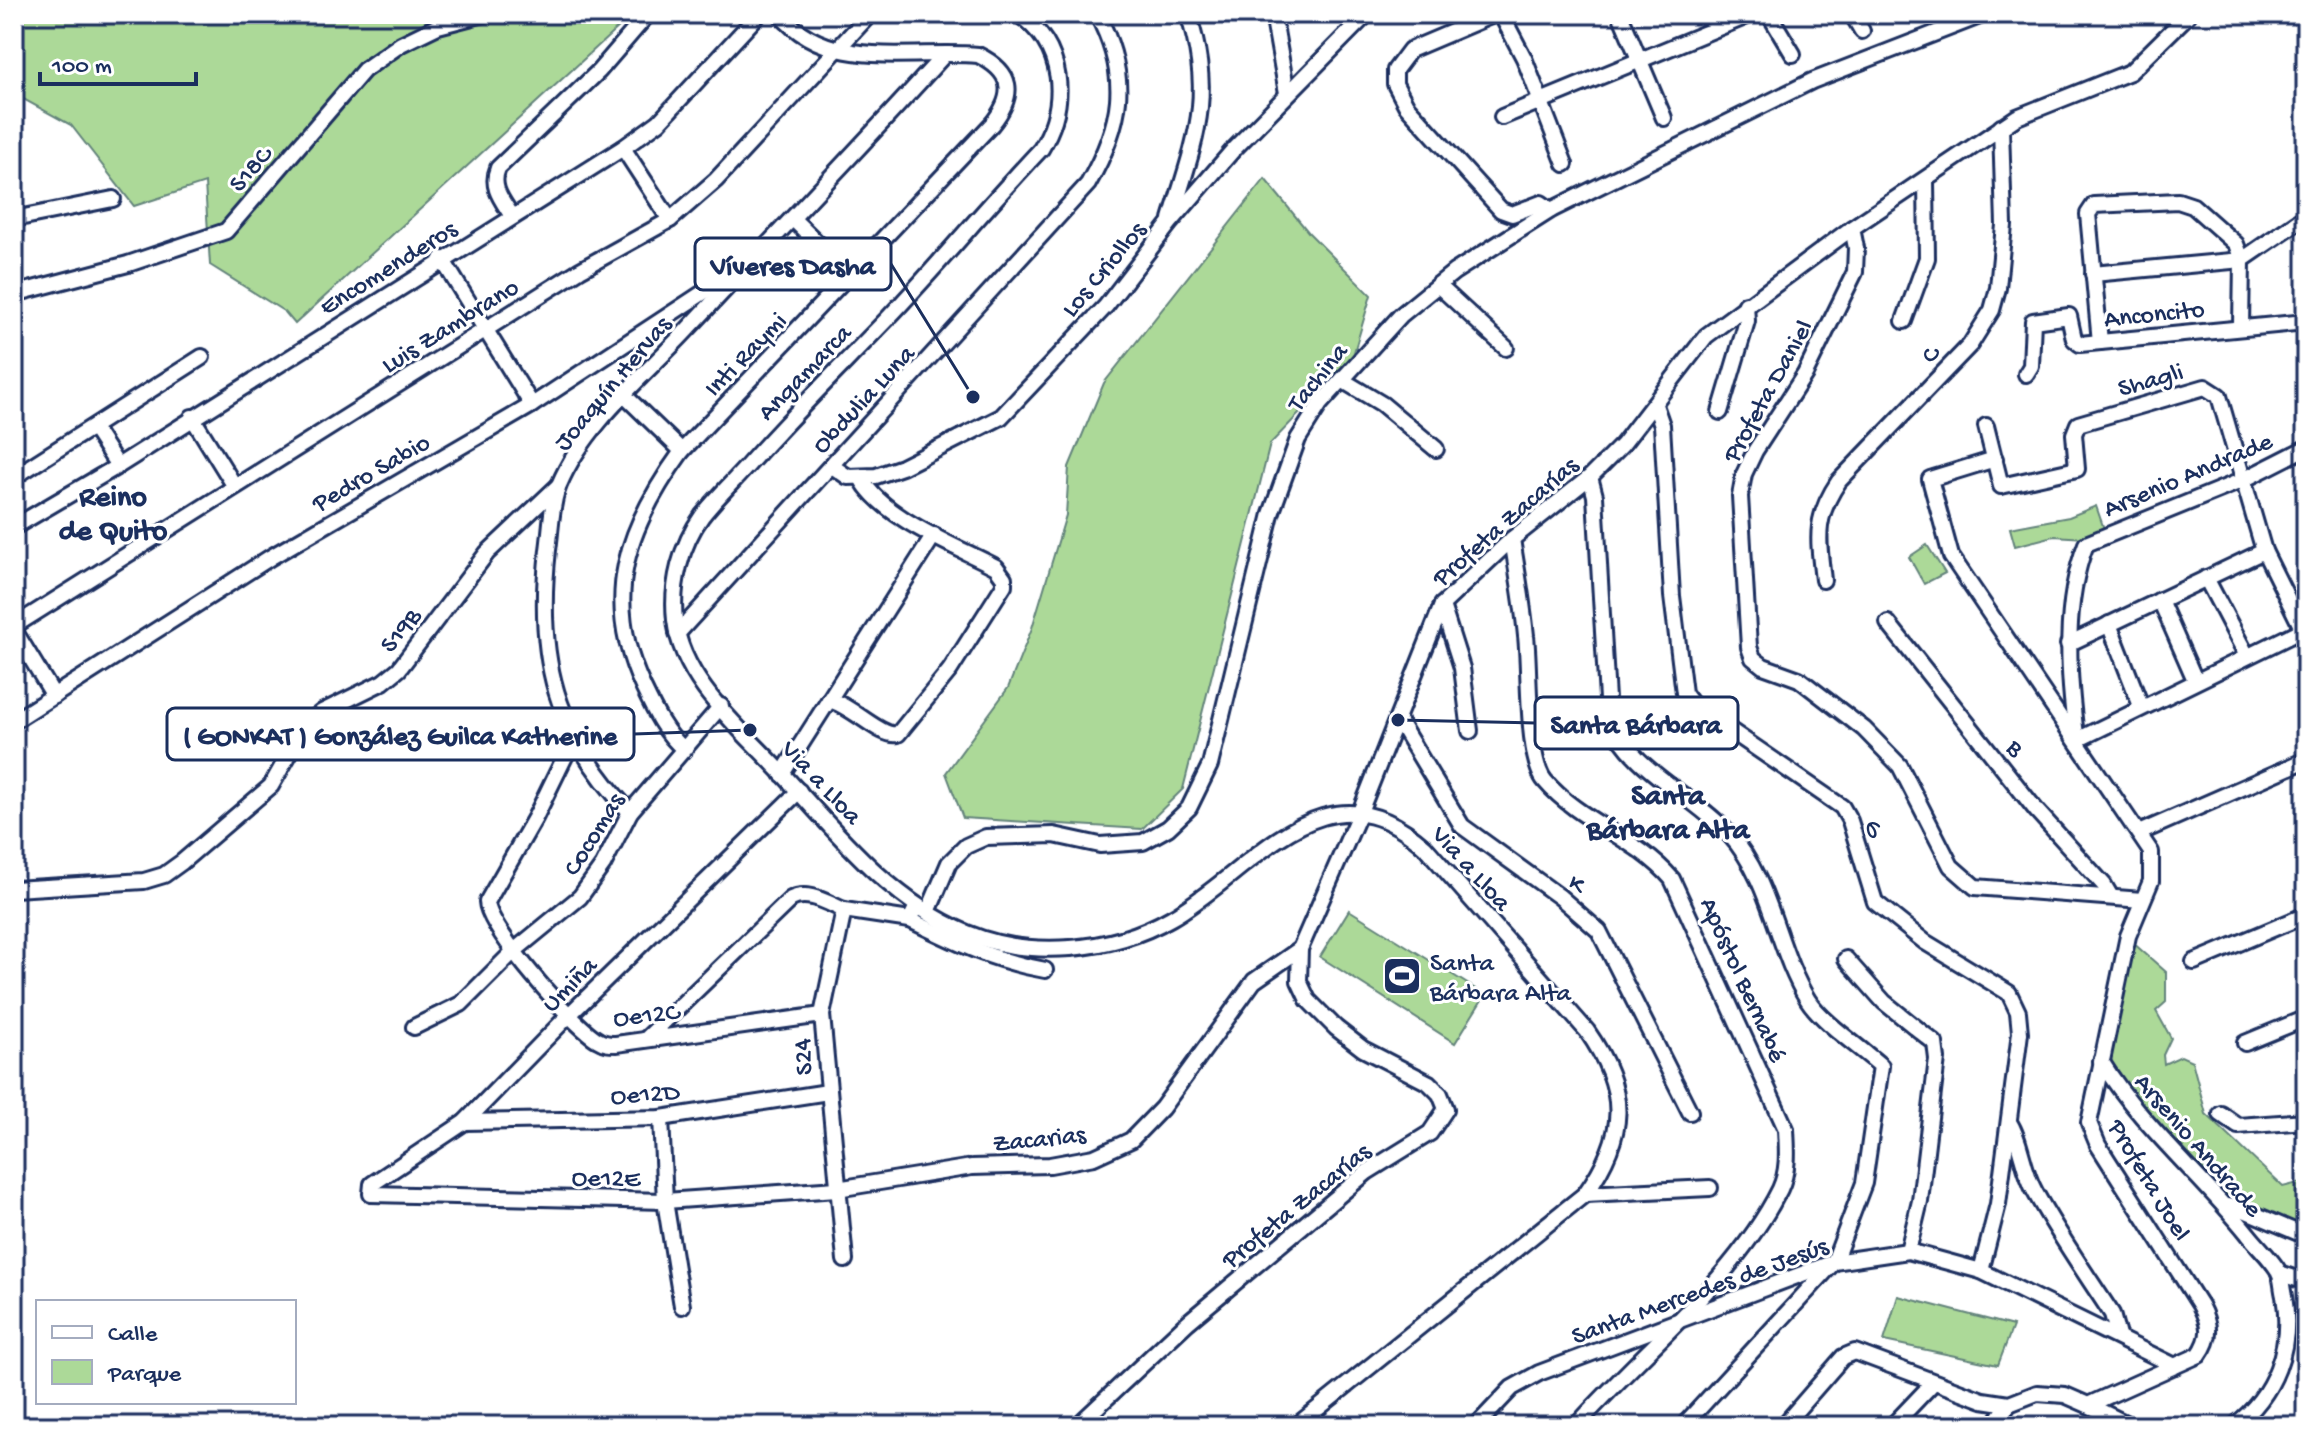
<svg xmlns="http://www.w3.org/2000/svg" width="2320" height="1440" font-family="'Gochi Hand',sans-serif">
  <style>
    .green { fill: #acd998; stroke: #64847b; stroke-width: 2 }
    .lines { fill: none; stroke-linecap: round; stroke-linejoin: round }
    .minor-casing { stroke: #1b2f5e; stroke-width: 20 }
    .minor { stroke: #fff; stroke-width: 14 }
    .labels { text-anchor: middle; stroke-width: 6; stroke-linejoin: round; paint-order: stroke }
    .street-label { font-size: 26px; fill: #1b2f5e; stroke: #fff }
    .poi-label { font-size: 26px; fill: #1b2f5e; stroke: #fff; text-anchor: start }
    .quarter-label { font-size: 30px; font-weight: bold; fill: #1b2f5e; stroke: #fff }
    .leader { fill: none; stroke: #1b2f5e; stroke-width: 3 }
    .callout-dot { fill: #1b2f5e; stroke: #fff; stroke-width: 3 }
    .callout { fill: #fff; stroke: #1b2f5e; stroke-width: 3 }
    .callout-label { font-size: 28px; text-anchor: middle; font-weight: bold; fill: #1b2f5e }
  </style>
  <rect width="100%" height="100%" fill="#fff"/>
  <filter id="ink" filterUnits="userSpaceOnUse"><feTurbulence type="fractalNoise" baseFrequency=".0125" numOctaves="2"/><feDisplacementMap in="SourceGraphic" scale="16" xChannelSelector="R" yChannelSelector="G"/><feConvolveMatrix kernelMatrix="1 2 1 2 8 2 1 2 1" color-interpolation-filters="sRGB"/></filter>
  <g filter="url(#ink)">
    <g class="green">
      <polygon points="14,14 633,14 295,324 285,312 210,265 205,183 134,206 71,125 14,94"/>
      <polygon points="1265,179 1309,233 1371,295 1352,359 1270,444 1183,789 1142,829 963,818 946,773 1008,688 1032,628 1066,515 1069,467 1104,383"/>
      <polygon points="2096,506 2104,529 2086,538 2054,536 2015,546 2010,528 2069,517"/>
      <polygon points="1927,545 1945,573 1924,584 1909,557"/>
      <polygon points="1349,910 1485,995 1455,1043 1320,957"/>
      <path d="M2132,942l34,30v30l-10,9 15,27 -8,17 1,9 17,-8 11,5 14,53 77,73 23,-6v50c-26,-7 -54,-35 -80,-30l-21,-29 -57,-54 -42,-60z"/>
      <polygon points="1898,1296 2013,1326 1998,1365 1884,1341"/>
    </g>
    <g class="lines">
      <defs>
        <g id="minor">
          <path d="M1018,14c47,32 51,89 23,135 -52,55 -100,113 -152,168 -47,49 -95,96 -140,147 -15,17 -33,34 -47,52 -21,29 -31,68 -27,104 7,61 65,108 105,151 55,60 110,130 187,162 63,26 145,19 204,-15 84,-48 154,-162 254,-71l162,184c42,60 40,104 -2,163l-289,232"/>
          <polyline points="1273,14 1287,93"/>
          <polyline points="1495,14 1410,50 1395,70 1395,84 1406,105 1501,210 1512,214 1541,203 1551,210"/>
          <polyline points="1501,14 1524,58 1565,164"/>
          <polyline points="1620,14 1664,118"/>
          <polyline points="1769,14 1793,54"/>
          <polyline points="1852,14 1862,31"/>
          <polyline points="1502,117 1752,14"/>
          <polyline points="623,148 670,220"/>
          <path d="M512,216c-10,-16 -22,-29 -14,-48l101,-97 49,-57"/>
          <polyline points="14,219 113,199"/>
          <path d="M1171,219c24,-79 44,-122 17,-205"/>
          <polyline points="794,220 851,276"/>
          <polyline points="1852,228 1856,248 1855,272 1805,374 1755,451 1744,474 1740,496 1749,647 1753,658 1763,666 1799,679 1864,729 1900,766 1951,866 1975,887 2142,900"/>
          <polyline points="442,259 532,405"/>
          <polyline points="2093,274 2242,260 2306,216"/>
          <polyline points="1438,285 1506,348"/>
          <polyline points="14,294 128,264 226,231 364,70 401,44 438,26 484,14"/>
          <polyline points="1904,321 1927,258 1926,180"/>
          <polyline points="2100,342 2088,214 2094,205 2178,201 2193,206 2236,244 2242,260 2241,327"/>
          <polyline points="2026,374 2031,366 2033,321 2069,316 2074,339 2080,344 2306,322"/>
          <polyline points="1342,380 1382,404 1436,449"/>
          <polyline points="625,396 682,451"/>
          <polyline points="1655,405 1662,425 1672,596 1684,693 1692,704 1842,807 1850,821 1875,902 1925,942 2009,993 2018,1012 2020,1033 1998,1204 1981,1271"/>
          <polyline points="1720,412 1747,321 1746,304"/>
          <polyline points="192,417 234,485"/>
          <polyline points="1986,426 2001,486 2077,469 2074,434 2078,424 2205,387 2219,396 2264,551 2303,630"/>
          <polyline points="94,429 118,466"/>
          <polyline points="832,466 848,477 876,476 902,467 1001,417 1106,306 1170,223 1234,149 1367,14"/>
          <polyline points="14,477 202,357"/>
          <path d="M1590,477l5,19 13,220c25,57 81,75 121,118 43,47 47,115 79,166 14,22 53,48 73,66l-17,117 -30,79 -151,164"/>
          <polyline points="14,527 118,466 623,148 659,122 759,14"/>
          <path d="M1512,539c5,32 11,65 14,97 4,32 0,123 19,145 35,41 92,57 127,98l114,250c1,20 3,41 -6,60 -44,89 -139,164 -204,237"/>
          <polyline points="2206,578 2247,656"/>
          <path d="M1823,580c-5,-43 -9,-62 16,-99l131,-136 22,-35 6,-22 6,-63 -3,-98"/>
          <polyline points="2160,600 2195,680"/>
          <polyline points="1442,605 1462,668 1470,731"/>
          <polyline points="1888,623 2036,810 2104,885 2111,897"/>
          <polyline points="2109,624 2141,706"/>
          <polyline points="14,626 580,270 670,220 716,180 870,14"/>
          <polyline points="14,630 54,696"/>
          <path d="M677,634l411,-450c34,-60 43,-107 9,-170"/>
          <polyline points="2068,644 2264,551"/>
          <path d="M829,700c24,6 52,38 69,34l52,-64 54,-85v-7l-8,-11c-40,-21 -114,-49 -135,-89"/>
          <polyline points="1398,720 1462,826 1560,897 1599,931 1690,1112"/>
          <polyline points="14,721 271,557 532,405 730,275"/>
          <path d="M2076,735c-8,-62 -13,-131 10,-191l155,-63 65,-33"/>
          <path d="M573,740l-38,78 -48,84c1,27 86,124 111,138 6,4 12,4 18,4l206,-29"/>
          <polyline points="2077,740 2306,628"/>
          <path d="M684,749c-19,-15 -31,-41 -41,-62 -42,-90 -16,-160 39,-236l310,-327c24,-30 21,-52 -14,-69 -65,-6 -150,17 -198,-41"/>
          <polyline points="782,774 934,535"/>
          <polyline points="799,791 568,1016 465,1122 372,1184 371,1194 665,1201 837,1189 972,1167 1050,1165 1094,1157 1131,1140 1162,1108 1254,981 1300,949"/>
          <path d="M630,812c-75,-79 -94,-154 -82,-262 3,-20 3,-47 11,-65 25,-60 84,-108 127,-154 86,-92 173,-182 257,-275"/>
          <polyline points="2139,833 2306,760"/>
          <polyline points="14,889 144,881 164,875 182,862 271,786 305,726 322,712 383,682 399,669 487,553 558,486"/>
          <path d="M917,906l-7,14c47,23 83,41 135,50"/>
          <polyline points="844,910 910,920"/>
          <polyline points="928,912 949,863 966,846 986,837 1054,835 1100,845 1143,842 1168,828 1189,808 1210,765 1271,514 1298,439 1320,404 1401,315 1454,272 1551,210 1812,81 1985,14"/>
          <polyline points="1846,959 1884,1002 1935,1043 1937,1059 1920,1201 1908,1251"/>
          <polyline points="2194,962 2306,915"/>
          <polyline points="414,1027 461,1004 514,951 580,897 603,865 630,812 721,706"/>
          <path d="M646,1039l145,-140c17,-9 36,4 53,11l-22,105 23,245"/>
          <polyline points="2245,1043 2306,1018"/>
          <path d="M2101,1061c41,66 99,113 147,173 9,12 24,25 31,38 3,7 3,17 5,24 9,51 -9,99 -50,130"/>
          <polyline points="2221,1114 2238,1126 2306,1121"/>
          <polyline points="661,1118 665,1201 682,1306"/>
          <polyline points="465,1122 661,1118 828,1092"/>
          <path d="M2009,1122c12,18 13,47 26,70 23,42 51,82 77,122l6,22"/>
          <polyline points="1585,1194 1710,1188"/>
          <polyline points="2225,1206 2237,1207 2306,1236"/>
          <polyline points="2279,1273 2306,1282"/>
          <polyline points="2088,1405 2131,1426"/>
          <polyline points="1077,1426 1188,1322 1367,1172 1430,1133 1446,1109 1440,1094 1429,1083 1363,1049 1336,1028 1308,1000 1299,981 1300,949 1360,812 1442,605 1512,539 1590,477 1622,445 1706,336 1852,228 2017,117 2130,72 2189,14"/>
          <polyline points="1476,1426 1512,1388 1539,1373 1834,1262 1908,1251 1981,1271 2175,1366"/>
          <path d="M1783,1426l60,-69 12,-5 128,48 26,4 28,-11 28,2 23,10 111,-50c13,-18 11,-31 1,-50l-102,-160 -9,-22 39,-187 23,-55v-29l-200,-296 -21,-77 65,-20"/>
          <polyline points="1892,1426 1933,1383"/>
          <polyline points="1993,1426 2009,1404"/>
        </g>
      </defs>
      <use href="#minor" class="minor-casing"/>
      <use href="#minor" class="minor"/>
    </g>
  </g>
  <defs>
    <symbol id="stadium-square" viewBox="-11 -11 22 22"><rect x="-9" y="-9" width="18" height="18" rx="4" fill="#1b2f5e" stroke="#fff"/><path d="M0-5a6.5 5 0 1 0 0 10a6.5 5 0 1 0 0-10ZM-3.5-1.8h7v3.6h-7Z" fill="#fff"/></symbol>
  </defs>
  <g fill-rule="evenodd">
    <use href="#stadium-square" x="1380" y="954" width="44" height="44"/>
  </g>
  <g class="labels">
    <g class="street-label">
      <text transform="translate(249 168) rotate(-49)" y="9">S18C</text>
      <text transform="translate(387 266) rotate(-32)" y="9">Encomenderos</text>
      <text transform="translate(1102 268) rotate(-50)" y="9">Los Criollos</text>
      <text transform="translate(2154 312) rotate(-6)" y="9">Anconcito</text>
      <text transform="translate(449 324) rotate(-32)" y="9">Luis Zambrano</text>
      <text transform="translate(744 353) rotate(-46)" y="9">Inti Raymi</text>
      <text transform="translate(1929 353) rotate(-46)" y="9">C</text>
      <text transform="translate(803 371) rotate(-46)" y="9">Angamarca</text>
      <text transform="translate(1316 376) rotate(-51)" y="9">Tachina</text>
      <text transform="translate(2150 378) rotate(-16)" y="9">Shagli</text>
      <text transform="translate(611 382) rotate(-50)" y="9">Joaquín Hervas</text>
      <text transform="translate(1766 390) rotate(-61)" y="9">Profeta Daniel</text>
      <text transform="translate(862 398) rotate(-47)" y="9">Obdulia Luna</text>
      <text transform="translate(370 471) rotate(-30)" y="9">Pedro Sabio</text>
      <text transform="translate(2187 473) rotate(-23)" y="9">Arsenio Andrade</text>
      <text transform="translate(1504 520) rotate(-41)" y="9">Profeta Zacarías</text>
      <text transform="translate(399 629) rotate(-51)" y="9">S19B</text>
      <text transform="translate(2017 747) rotate(52)" y="9">B</text>
      <text transform="translate(823 781) rotate(47)" y="9">Via a Lloa</text>
      <text transform="translate(1876 828) rotate(72)" y="9">G</text>
      <text transform="translate(592 833) rotate(-58)" y="9">Cocomas</text>
      <text transform="translate(1473 867) rotate(48)" y="9">Via a Lloa</text>
      <text transform="translate(1578 882) rotate(38)" y="9">K</text>
      <text transform="translate(1745 979) rotate(66)" y="9">Apóstol Bernabé</text>
      <text transform="translate(568 983) rotate(-45)" y="9">Umiña</text>
      <text transform="translate(646 1013) rotate(-6)" y="9">Oe12C</text>
      <text transform="translate(801 1057) rotate(-94)" y="9">S24</text>
      <text transform="translate(645 1092) rotate(-4)" y="9">Oe12D</text>
      <text transform="translate(1039 1137) rotate(-6)" y="9">Zacarias</text>
      <text transform="translate(2200 1144) rotate(49)" y="9">Arsenio Andrade</text>
      <text transform="translate(606 1176) rotate(1)" y="9">Oe12E</text>
      <text transform="translate(2151 1179) rotate(59)" y="9">Profeta Joel</text>
      <text transform="translate(1295 1204) rotate(-39)" y="9">Profeta Zacarías</text>
      <text transform="translate(1699 1289) rotate(-20)" y="9">Santa Mercedes de Jesús</text>
    </g>
    <g class="poi-label">
      <text x="1430" y="970">Santa<tspan x="1430" dy="30">Bárbara Alta</tspan></text>
    </g>
    <g class="quarter-label">
      <text x="113" y="505">Reino<tspan x="113" dy="34">de Quito</tspan></text>
      <text x="1668" y="804">Santa<tspan x="1668" dy="34">Bárbara Alta</tspan></text>
    </g>
  </g>
  <path class="leader" d="M973 397L891 264M1398 720L1535 723M750 730L634 734"/>
  <g class="callout-dot">
    <circle cx="973" cy="397" r="8"/>
    <circle cx="1398" cy="720" r="8"/>
    <circle cx="750" cy="730" r="8"/>
  </g>
  <g class="callout">
    <rect x="695" y="238" width="196" height="52" rx="8"/>
    <rect x="1535" y="697" width="203" height="52" rx="8"/>
    <rect x="167" y="708" width="467" height="52" rx="8"/>
  </g>
  <g class="callout-label">
    <text x="793" y="274">Víveres Dasha</text>
    <text x="1636" y="733">Santa Bárbara</text>
    <text x="400" y="744">( GONKAT ) González Guilca Katherine</text>
  </g>
  <rect width="2320" height="1440" fill="none" stroke="#fff" stroke-width="48"/>
  <rect x="24" y="24" width="2272" height="1392" fill="none" stroke="#1b2f5e" stroke-width="3" filter="url(#ink)"/>
  <rect x="36" y="1300" width="260" height="104" fill="#ffffff" stroke="#a4acbf" stroke-width="2"/>
  <rect x="52" y="1326" width="40" height="12" fill="#ffffff" stroke="#a4acbf" stroke-width="2"/>
  <text x="108" y="1340" font-size="24" fill="#1b2f5e">Calle</text>
  <rect x="52" y="1360" width="40" height="24" fill="#acd998" stroke="#a4acbf" stroke-width="2"/>
  <text x="108" y="1380" font-size="24" fill="#1b2f5e">Parque</text>
  <path d="M40 72v12h156v-12" fill="none" stroke="#1b2f5e" stroke-width="4"/>
  <text x="52" y="72" font-size="24" fill="#1b2f5e" stroke="#ffffff" stroke-width="6" paint-order="stroke">100 m</text>
</svg>
